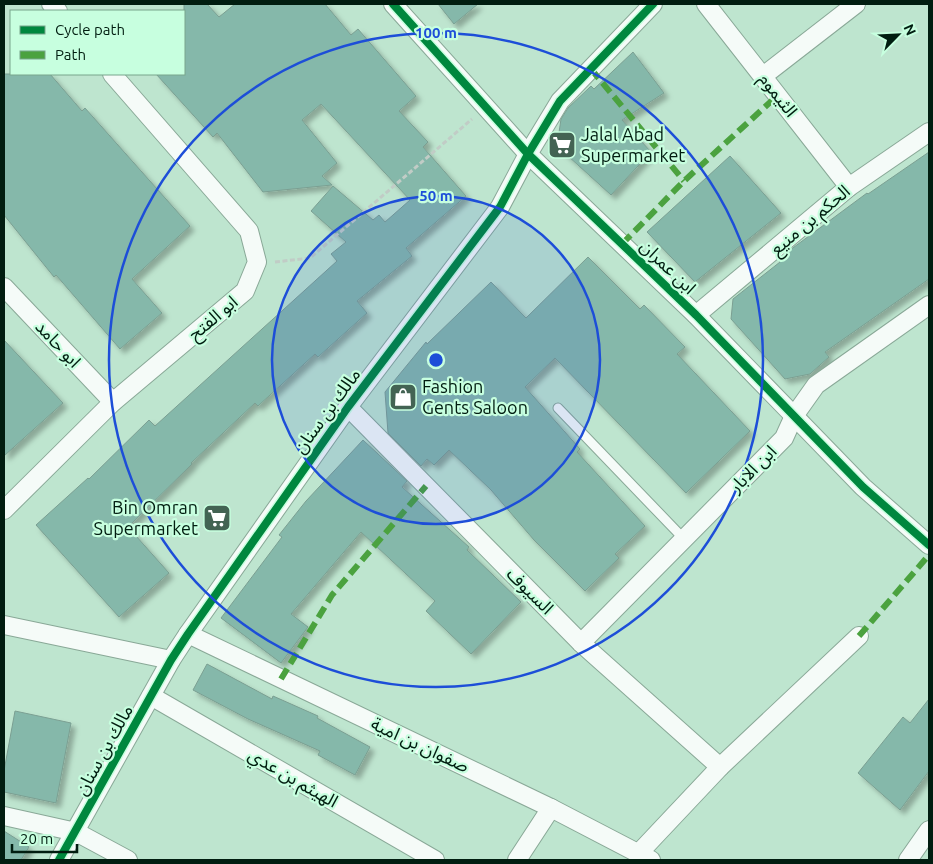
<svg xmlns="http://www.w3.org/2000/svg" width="933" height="864" font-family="Ubuntu,'Noto Sans Arabic',sans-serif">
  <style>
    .building { fill: #85b8aa; stroke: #7b9f92; filter: url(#shadow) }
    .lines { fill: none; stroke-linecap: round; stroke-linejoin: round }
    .lane-casing { stroke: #89a897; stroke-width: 11 }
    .street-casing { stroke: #89a897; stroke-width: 20 }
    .path { stroke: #c1ccc6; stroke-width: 3; stroke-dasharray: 5 2.5; stroke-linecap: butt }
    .lane { stroke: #f5fbf8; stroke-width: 9 }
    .street { stroke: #f5fbf8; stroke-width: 18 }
    .quiet { stroke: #4ba23f; stroke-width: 6; stroke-dasharray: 12 6; stroke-linecap: butt }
    .cycleway-casing { stroke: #c7ffdf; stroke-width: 11 }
    .cycleway { stroke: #00873e; stroke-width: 8 }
    .ring { fill: none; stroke: #1d4ed8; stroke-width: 2.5 }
    .labels { text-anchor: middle; stroke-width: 4.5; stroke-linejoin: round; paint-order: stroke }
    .street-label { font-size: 18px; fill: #011d10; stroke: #c7ffdf }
    .poi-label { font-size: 18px; fill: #011d10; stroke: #c7ffdf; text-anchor: start }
    .centre { fill: #1d4ed8; stroke: #c7ffdf; stroke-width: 2.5 }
    .ring-label { font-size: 15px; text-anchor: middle; font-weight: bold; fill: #1d4ed8; stroke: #c7ffdf; stroke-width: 4.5; stroke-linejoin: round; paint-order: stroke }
  </style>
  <defs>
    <filter id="shadow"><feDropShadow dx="4.5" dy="4.5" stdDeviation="2.5" flood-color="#0004"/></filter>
  </defs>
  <rect width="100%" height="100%" fill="#bee5cf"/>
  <g class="building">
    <polygon points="184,4 207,4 219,17 235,4 325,4 351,35 358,29 416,96 399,111 428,142 423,147 466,196 406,248 412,256 357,301 367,313 318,357 315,354 258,406 255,403 191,463 192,464 128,527 169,573 119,617 36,525 88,478 89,479 149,420 155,426 337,261 331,254 346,242 311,211 333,186 373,220 379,215 385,222 410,200 321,104 302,120 337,163 322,176 332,185 263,192 217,133 213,137 156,74 184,74"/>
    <polygon points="438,4 478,4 454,24"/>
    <polygon points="633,52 664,93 622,120 651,152 611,195 557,146 561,119 568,108 591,86 594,89"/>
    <polygon points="4,74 50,74 82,111 85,108 190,226 132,279 162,313 120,349 56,275 54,277 4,215"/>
    <polygon points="929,152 929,279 825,352 829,357 810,374 785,379 731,319 733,299 780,262 778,260 786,253 867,193 868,194"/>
    <polygon points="730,156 781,213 695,282 647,232"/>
    <polygon points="588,257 640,309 644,305 685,347 677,354 750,431 686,493 555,358 525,387 580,449 577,452 645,526 615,554 619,558 585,591 534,540 491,490 449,450 434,465 427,459 421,466 388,433 385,392 426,342 427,344 491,282 526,318"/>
    <polygon points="4,340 63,403 4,456"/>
    <polygon points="363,440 407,481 402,487 469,547 467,550 521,602 471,654 426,611 435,601 361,532 291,614 308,627 281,663 221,618 282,537 279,535 306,501"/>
    <polygon points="207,664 272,699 273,696 318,716 317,718 370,747 355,775 318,755 320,751 248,719 193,690"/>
    <polygon points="929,699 929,771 900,810 858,773 903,717 910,723"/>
    <polygon points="15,711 71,723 56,803 4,792 4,771"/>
    <polygon points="4,831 29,847 21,860 4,860"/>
  </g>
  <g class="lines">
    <defs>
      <polyline id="lane" points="558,408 684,539"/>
      <g id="street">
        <polyline points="51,4 58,11"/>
        <polyline points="393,4 528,154 696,315 863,487 929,545"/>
        <polyline points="706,4 849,187"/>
        <polyline points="763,76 856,4"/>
        <polyline points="4,287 113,402"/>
        <polyline points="696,315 849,187 929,132"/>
        <polyline points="348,407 581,643 720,767"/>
        <polyline points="4,510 113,402 245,291 257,262 249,231 112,74"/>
        <polyline points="4,625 171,660"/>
        <polyline points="188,634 551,808 651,860"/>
        <polyline points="581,643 784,438 794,416 816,385 929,305"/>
        <polyline points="151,696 435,860"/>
        <polyline points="4,816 76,832 128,860"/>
        <polyline points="638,854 720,767 859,636"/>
        <polyline points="59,860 171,660 188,634 348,407 500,207 528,154 560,101 653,4"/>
        <polyline points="517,860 551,808"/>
        <polyline points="908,860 929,830"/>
      </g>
    </defs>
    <use href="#lane" class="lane-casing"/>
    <use href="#street" class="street-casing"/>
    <polyline class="path" points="275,262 310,258 472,119"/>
    <use href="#lane" class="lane"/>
    <use href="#street" class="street"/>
    <g class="quiet">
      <polyline points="591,69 684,181"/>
      <polyline points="622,244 684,181 778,95"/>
      <polyline points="859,636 929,555"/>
      <polyline points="281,679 332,595 426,486"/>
    </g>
    <defs>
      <g id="cycleway">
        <polyline points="393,4 528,154 696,315 863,487 929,545"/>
        <polyline points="59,860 171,660 188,634 348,407 500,207 528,154 560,101 653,4"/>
      </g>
    </defs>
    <use href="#cycleway" class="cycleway-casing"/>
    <use href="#cycleway" class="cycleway"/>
  </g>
  <circle cx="436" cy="360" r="164" fill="#1d4ed8" fill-opacity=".12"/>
  <g class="ring">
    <circle cx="436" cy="360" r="164"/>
    <circle cx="436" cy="360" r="327"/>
  </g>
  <defs>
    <symbol id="supermarket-square" viewBox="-11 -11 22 22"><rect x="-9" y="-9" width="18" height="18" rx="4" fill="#436353" stroke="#c7ffdf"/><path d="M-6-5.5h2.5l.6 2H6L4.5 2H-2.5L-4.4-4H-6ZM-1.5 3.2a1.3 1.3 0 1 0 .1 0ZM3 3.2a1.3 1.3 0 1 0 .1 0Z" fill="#fff"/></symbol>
    <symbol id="shop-square" viewBox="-11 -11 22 22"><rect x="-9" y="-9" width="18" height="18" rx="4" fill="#436353" stroke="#c7ffdf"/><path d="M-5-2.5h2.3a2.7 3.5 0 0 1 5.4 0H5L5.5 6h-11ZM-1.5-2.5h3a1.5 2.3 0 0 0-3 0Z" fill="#fff"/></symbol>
  </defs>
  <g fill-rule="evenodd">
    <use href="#supermarket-square" x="546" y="129" width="32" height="32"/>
    <use href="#shop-square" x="387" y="381" width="32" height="32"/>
    <use href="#supermarket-square" x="201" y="502" width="32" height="32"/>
  </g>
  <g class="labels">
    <g class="street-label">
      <text transform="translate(778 95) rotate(52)" y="6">الثيموم</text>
      <text transform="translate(810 220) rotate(-40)" y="6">الحكم بن منيع</text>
      <text transform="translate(668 267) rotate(44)" y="6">ابن عمران</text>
      <text transform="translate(213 318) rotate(-40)" y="6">ابو الفتح</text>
      <text transform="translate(58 344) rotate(47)" y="6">ابو حامد</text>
      <text transform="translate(327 411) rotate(-54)" y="6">مالك بن سنان</text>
      <text transform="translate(753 469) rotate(-45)" y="6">ابن الابار</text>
      <text transform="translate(530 591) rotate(45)" y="6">السيوف</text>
      <text transform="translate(420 745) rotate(25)" y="6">صفوان بن امية</text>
      <text transform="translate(104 750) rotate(-61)" y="6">مالك بن سنان</text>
      <text transform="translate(293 778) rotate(30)" y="6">الهيثم بن عدي</text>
    </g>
    <g class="poi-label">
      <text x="581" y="141">Jalal Abad<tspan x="581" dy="21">Supermarket</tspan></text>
      <text x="422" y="393">Fashion<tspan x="422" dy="21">Gents Saloon</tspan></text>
      <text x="198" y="514" text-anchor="end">Bin Omran<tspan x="198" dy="21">Supermarket</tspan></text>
    </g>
  </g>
  <circle cx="436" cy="360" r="8" class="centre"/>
  <g class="ring-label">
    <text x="436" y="38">100 m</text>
    <text x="436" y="201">50 m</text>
  </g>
  <rect width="933" height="864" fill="none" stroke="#011d10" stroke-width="10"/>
  <rect x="10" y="10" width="175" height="65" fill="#c7ffdf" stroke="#78a58c"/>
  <rect x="20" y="26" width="25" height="8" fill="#00873e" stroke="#78a58c"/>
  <text x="55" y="35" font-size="15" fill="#011d10">Cycle path</text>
  <rect x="20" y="51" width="25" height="8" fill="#4ba23f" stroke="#78a58c"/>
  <text x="55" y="60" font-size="15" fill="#011d10">Path</text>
  <g transform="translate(898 35) rotate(66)" stroke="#c7ffdf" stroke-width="4" paint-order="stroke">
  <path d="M0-4L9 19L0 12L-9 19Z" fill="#011d10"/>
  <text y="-8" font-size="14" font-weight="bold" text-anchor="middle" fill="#011d10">N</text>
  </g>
  <path d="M12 844v8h65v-8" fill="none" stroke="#011d10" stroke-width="2.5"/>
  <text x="20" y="844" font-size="15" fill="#011d10" stroke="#c7ffdf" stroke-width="4" paint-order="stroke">20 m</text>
</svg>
